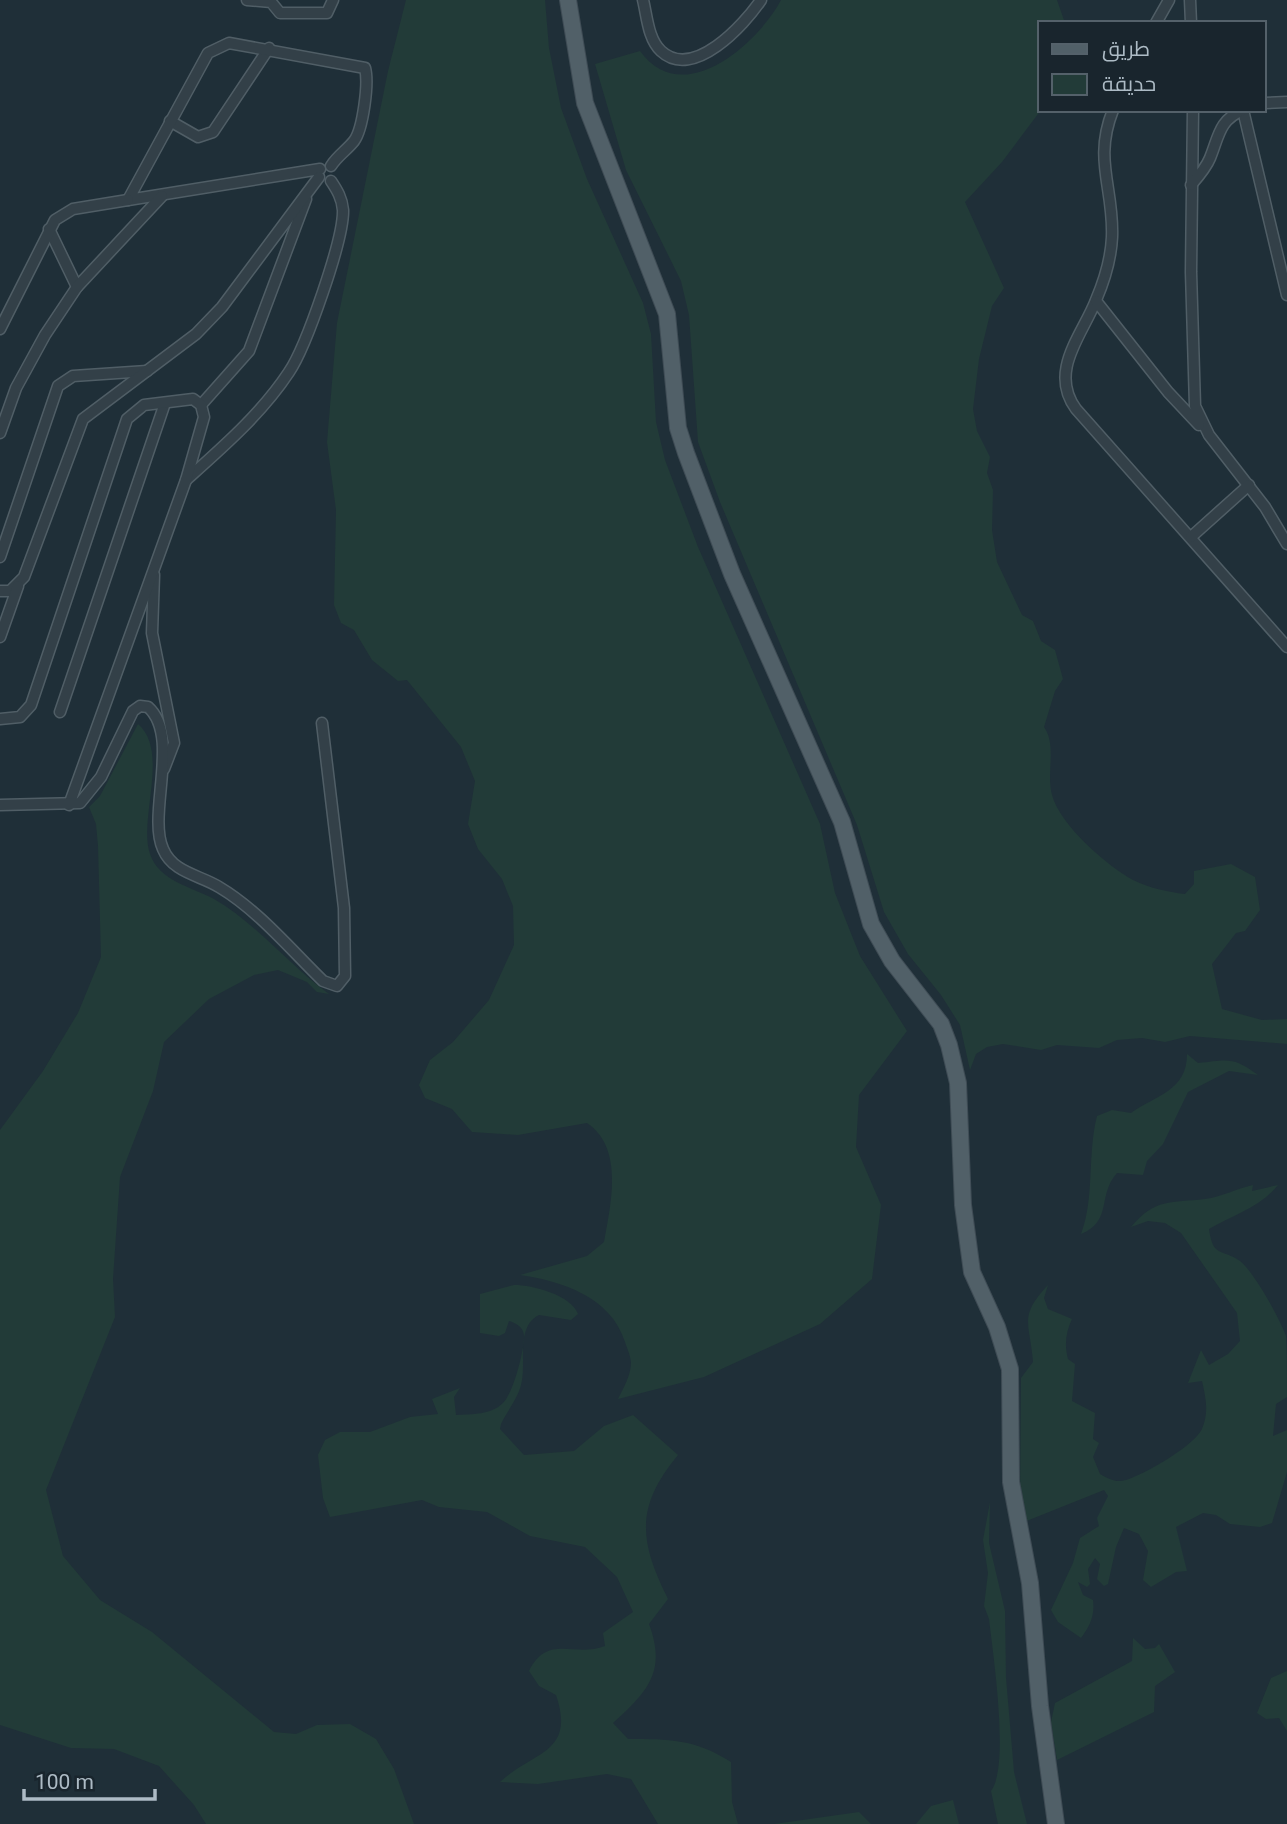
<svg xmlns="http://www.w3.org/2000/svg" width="1287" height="1824" font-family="Roboto,Cairo,sans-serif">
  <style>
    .green { fill: #223b38 }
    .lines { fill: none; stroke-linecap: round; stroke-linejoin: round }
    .street-casing { stroke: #505e66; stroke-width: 13 }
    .primary-casing { stroke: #3f4c55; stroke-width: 18 }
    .street { stroke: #334048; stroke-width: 10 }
    .primary { stroke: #516068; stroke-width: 16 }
  </style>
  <rect width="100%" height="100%" fill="#1f2f38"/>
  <g class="green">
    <path d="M406,0h139l4,48 12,60 26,71 56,124 8,31 5,88 9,38 33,87 122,277 15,69 25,63 47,75 -48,64 -3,52 25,58 -9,74 -52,45 -116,53 -86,22c5,-10 13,-24 13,-36 0,-6 -4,-15 -6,-21 -14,-45 -63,-61 -105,-67l67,-19 17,-14c7,-39 20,-94 -17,-119l-69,12 -46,-3 -20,-23 -27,-11 -6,-13 11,-25 23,-18 36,-42 25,-55 -1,-39 -11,-27 -24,-30 -10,-25 7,-43 -14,-34 -54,-67 -9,1 -26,-21 -18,-30 -13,-7 -7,-18 2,-95 -9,-68 10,-119 51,-252z"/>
    <path d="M781,0h276l8,23h-25l1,87 -39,52 -37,40 39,86 -12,18 -13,53 -6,50 4,22 13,26 -3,16 6,17 -1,40 5,32 25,53 11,6 8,20 14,9 8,29 -8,12 -11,36c13,18 2,46 8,68 8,30 55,71 81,85 16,8 35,12 52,14l9,-10v-13l37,-7 24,13 5,33 -15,21 -9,2 -24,31 10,45 40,11 25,-1v25l-97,-8 -25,6 -23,-4 -25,2 -18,8 -42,-3 -16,5 -38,-6 -16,3 -11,7 -6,16 -10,-45 -19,-30 -33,-41 -24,-42 -27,-87 -137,-323 -22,-60 -9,-127 -8,-34 -55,-111 -31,-106 45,-13c42,59 117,-6 141,-51z"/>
    <path d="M138,724c32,27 0,96 12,130 9,27 42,33 64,45 42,24 75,66 115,95l-12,-2 -10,-10 -29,-12 -24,5 -45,24 -45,43 -11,49 -33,86 -7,102 2,38 -69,173 17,66 37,44 52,32 122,100 22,2 21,-9 33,-1 26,15 18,30 20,55h-208l-12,-19 -35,-39 -45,-17 -43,-1 -71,-23v-595l43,-59 35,-58 23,-56 -3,-111 -2,-22 -7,-17 11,-11z"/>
    <path d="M1187,1054l11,9c29,-3 35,-7 60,12l-29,-4 -41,21 -25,52 -16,17 -4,14 -26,-2c-20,22 -4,48 -36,61 14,-37 6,-79 16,-118l15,-6 19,3c25,-18 56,-22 56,-59z"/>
    <path d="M1253,1185l-1,6 26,-6c-17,22 -45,30 -69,44 4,29 12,19 31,32 14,11 40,58 46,75 1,17 1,43 1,61l-11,7 -3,32 14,-6v42l-15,51 -12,4 -30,-3 -14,-9 -13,-2 -27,14 11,44 -11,1 -25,15 -8,-7 5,-29 -9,-17 -15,-6 -8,19 -8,37 -4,2 -7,-7 3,-15 -5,-6 -7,11 2,15 -3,3 -9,-5 5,13 10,5c2,15 -3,26 -12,38l-23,-16 -7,-12 22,-47 7,-25 19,-12 -2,-8 11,-22 -4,-6 -80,32 -4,-23 1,-121 12,-16c-3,-39 -15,-45 15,-77l-4,13 4,11 24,10c-6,13 -8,25 -4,40l7,5 -3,37 23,12 -2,26 6,4 -6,14 7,17c9,5 16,9 26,6 19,-6 68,-34 76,-51 7,-17 4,-30 0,-48l-14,2 13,-33 8,15 19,-11 12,-13 -3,-28 -56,-80 -16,-10 -17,-2 -17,6c24,-29 40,-24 74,-28 16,-2 33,-11 48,-14z"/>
    <path d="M514,1285c19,0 57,10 64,29l-7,6 -32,-5c-24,12 -12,48 -18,70 -4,15 -14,26 -20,39l-1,5 24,26 50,-4 30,-25 29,-11 45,40c-43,52 -39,86 -10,144l-19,25c18,48 -2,68 -36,99l15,16c41,0 67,0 103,23l1,40 6,22h-80l-27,-45 -24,-5 -69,10 -38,-2c33,-31 76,-28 56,-87l-17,-9 -10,-15c19,-38 45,-13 76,-25l-2,-13 30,-21 -16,-35 -32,-30 -55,-11 -43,-24 -48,-5 -17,-7 -92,17 -7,-19 -5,-43 7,-15 15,-8h30l40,-15 28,-3 -6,-15 28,-11 -6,9 2,18c16,-1 35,0 47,-12 10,-9 22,-55 21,-68 -1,-8 -8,-12 -15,-14l-4,12 -6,3 -19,-3v-39z"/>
    <path d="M990,1502l-1,41 16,68 1,67 8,94 13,52h-29l-7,-33c19,-25 2,-137 -2,-172l-5,-13 4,-33 -5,-33z"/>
    <polygon points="1133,1638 1145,1649 1155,1648 1159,1644 1175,1672 1155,1686 1154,1712 1057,1760 1051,1722 1055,1703 1132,1661"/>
    <polygon points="1287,1671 1287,1731 1279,1718 1266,1719 1257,1713 1271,1678"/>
    <polygon points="953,1800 959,1824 916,1824 931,1806"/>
    <polygon points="859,1812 871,1824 774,1824"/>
  </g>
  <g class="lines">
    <defs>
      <g id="street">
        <polyline points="247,0 271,2 280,13 327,13 333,0"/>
        <path d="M643,0c4,16 5,39 18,51 32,30 83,-26 100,-51"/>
        <polyline points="1190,0 1191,23"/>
        <polyline points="1156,23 1169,0"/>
        <polyline points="1264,103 1287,102"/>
        <path d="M1113,110c-20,50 1,78 -1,127 -1,22 -7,42 -16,63 -13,34 -48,71 -20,109l211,238"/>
        <polyline points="1193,110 1191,272 1195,406 1209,435 1265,507 1287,544"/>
        <polyline points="1243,110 1287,295"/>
        <polyline points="170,121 198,137 213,132 269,48"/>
        <path d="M320,169l-192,31 80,-147 21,-10 136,25c4,15 -2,61 -11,73 -7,9 -17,15 -23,25"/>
        <path d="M1191,185c7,-8 15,-17 19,-27 9,-22 9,-38 33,-48"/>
        <polyline points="49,229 77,287"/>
        <polyline points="1096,301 1168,392 1199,425"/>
        <polyline points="0,329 55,220 73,209 128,200"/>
        <polyline points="201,405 249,351 306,199"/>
        <polyline points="0,433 16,388 45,335 77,287 162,196"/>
        <path d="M186,480c37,-33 76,-67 103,-108 17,-25 55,-133 54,-162 -1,-12 -6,-20 -12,-29"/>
        <polyline points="1191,537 1249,485"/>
        <polyline points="0,557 58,386 73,376 147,371"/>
        <polyline points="154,575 152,633 174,743 164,769"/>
        <polyline points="0,591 10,591 24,577 83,419 196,334 222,307 319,177"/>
        <polyline points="0,637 18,586"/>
        <polyline points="60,712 165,403"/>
        <polyline points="0,719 20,717 31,705 127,419 144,405 193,399 201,405 204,417 186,480 69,805"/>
        <path d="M0,805l80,-2 21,-26 32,-66 7,-5 8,1c33,29 -1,107 15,142 10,24 37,26 56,38 39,23 72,63 104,94l14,5 8,-10 -1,-68 -22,-185"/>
      </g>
      <polyline id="primary" points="568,0 585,103 667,314 678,428 686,453 732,574 842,822 871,924 892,961 941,1024 949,1045 958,1083 963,1205 972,1272 997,1327 1010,1369 1011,1482 1030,1583 1040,1706 1056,1824"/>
    </defs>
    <use href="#street" class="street-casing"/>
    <use href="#primary" class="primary-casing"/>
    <use href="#street" class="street"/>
    <use href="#primary" class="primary"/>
  </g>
  <rect x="1038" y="21" width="228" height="91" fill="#19252d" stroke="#54616a" stroke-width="2"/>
  <rect x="1052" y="44" width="35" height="10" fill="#516068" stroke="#54616a" stroke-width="2"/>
  <text x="1102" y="56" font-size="21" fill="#adbbc5">طريق</text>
  <rect x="1052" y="74" width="35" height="21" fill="#223b38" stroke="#54616a" stroke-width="2"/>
  <text x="1102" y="91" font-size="21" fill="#adbbc5">حديقة</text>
  <path d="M24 1789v10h131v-10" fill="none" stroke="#adbbc5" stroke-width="3.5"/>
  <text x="35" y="1789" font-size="21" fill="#adbbc5" stroke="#19252d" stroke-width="5" paint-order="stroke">100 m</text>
</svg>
